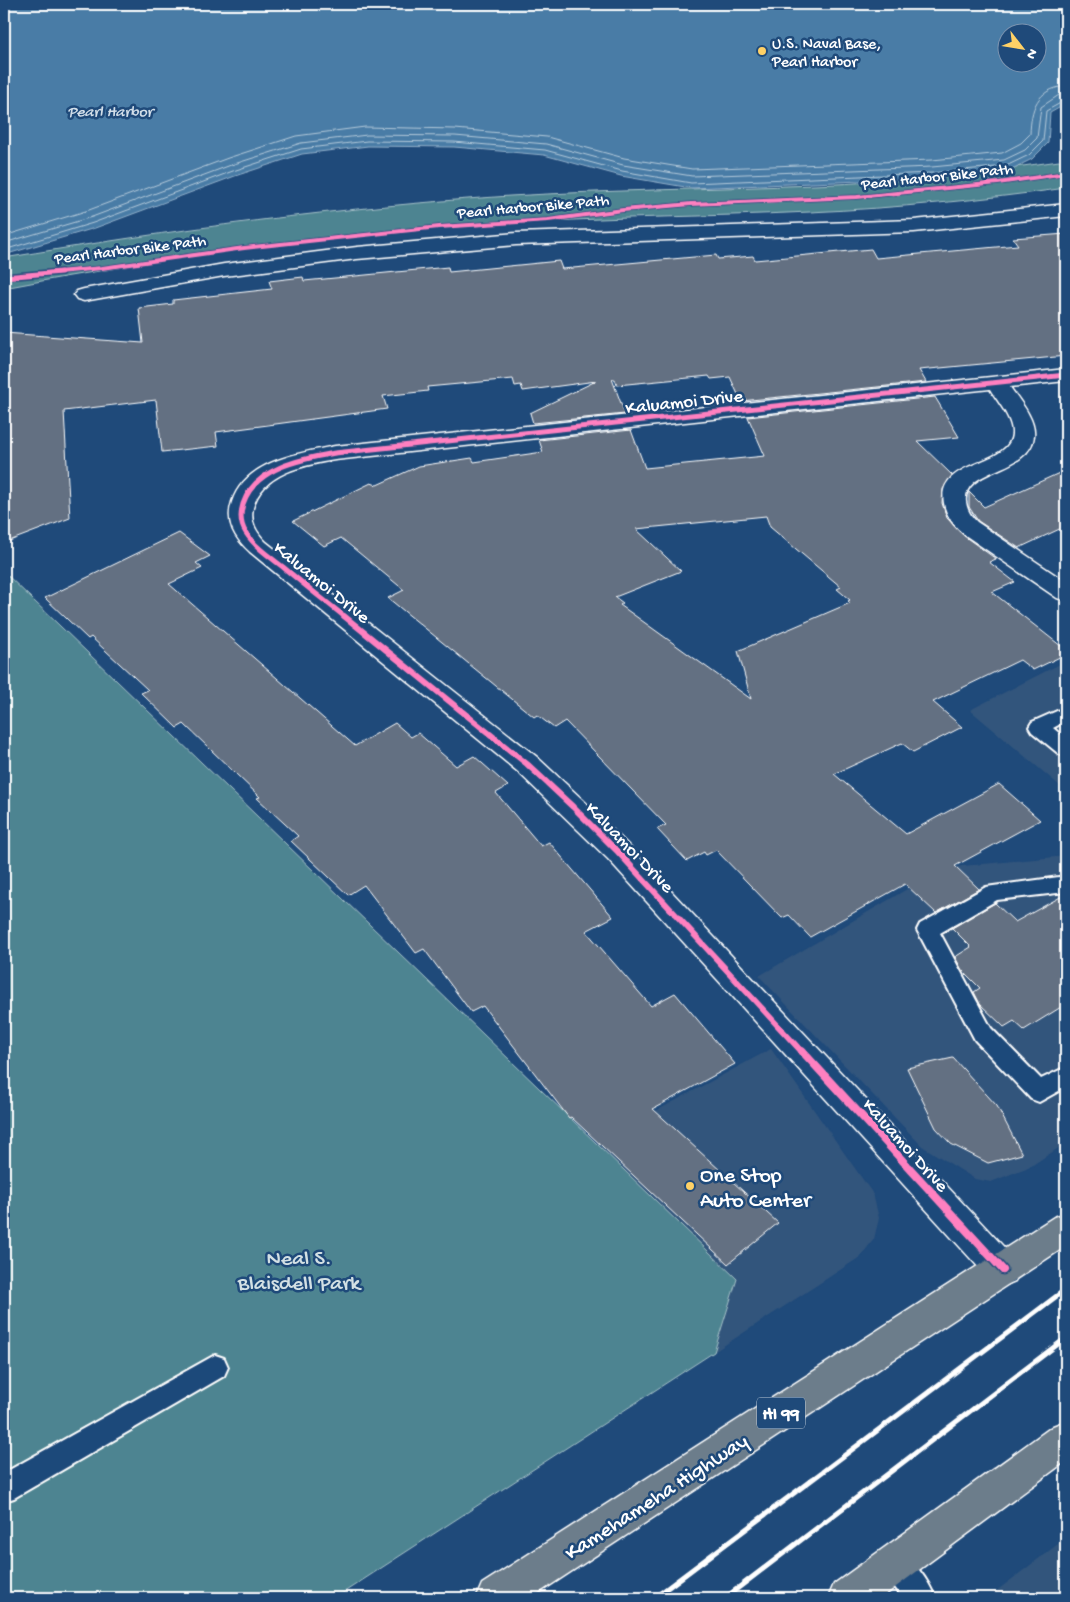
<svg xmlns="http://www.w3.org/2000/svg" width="1070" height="1602" font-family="'Gochi Hand',sans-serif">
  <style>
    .built { fill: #33557c }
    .green { fill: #4e8491; stroke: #a6c2c8 }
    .water { fill: #497ca6; stroke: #92b0ca; fill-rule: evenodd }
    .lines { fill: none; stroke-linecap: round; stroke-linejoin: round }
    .shore { stroke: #b6cbdb; stroke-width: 1 }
    .building { fill: #637082; stroke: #fff; fill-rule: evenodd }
    .service-casing { stroke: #fff; stroke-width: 4 }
    .minor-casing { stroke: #fff; stroke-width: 3 }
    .primary-casing { stroke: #fff; stroke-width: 3 }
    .service { fill: #1f4a7a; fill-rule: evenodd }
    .minor { fill: #1f4a7a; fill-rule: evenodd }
    .primary { fill: #6c7d8b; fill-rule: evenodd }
    .rail { stroke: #fff; stroke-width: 5 }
    .cycleway-far3-casing { stroke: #1f4a7a; stroke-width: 5.5 }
    .cycleway-far2-casing { stroke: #1f4a7a; stroke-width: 8 }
    .cycleway-far1-casing { stroke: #1f4a7a; stroke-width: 9 }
    .cycleway-casing { stroke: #1f4a7a; stroke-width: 11 }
    .cycleway-far3 { stroke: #ff80c0; stroke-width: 4 }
    .cycleway-far2 { stroke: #ff80c0; stroke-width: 5 }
    .cycleway-far1 { stroke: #ff80c0; stroke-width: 6 }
    .cycleway { stroke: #ff80c0; stroke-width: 8 }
    .poi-dot { fill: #ffd166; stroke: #1f4a7a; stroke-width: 2 }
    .labels { text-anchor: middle; stroke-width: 5; stroke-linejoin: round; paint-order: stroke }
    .far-poi-label { font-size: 16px; fill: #fff; stroke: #1f4a7a; text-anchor: start }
    .far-water-label { font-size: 16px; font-style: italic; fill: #d2dee9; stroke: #1f4a7a }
    .far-street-label { font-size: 16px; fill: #fff; stroke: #1f4a7a }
    .shield { fill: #1f4a7a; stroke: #bcc9d7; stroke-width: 1 }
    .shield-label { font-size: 18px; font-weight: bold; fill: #fff }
    .street-label { font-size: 19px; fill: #fff; stroke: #1f4a7a }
    .near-poi-label { font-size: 22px; fill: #fff; stroke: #1f4a7a; text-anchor: start }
    .near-park-label { font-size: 22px; fill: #d3e0e4; stroke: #1f4a7a }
    .near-street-label { font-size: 22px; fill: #fff; stroke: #1f4a7a }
  </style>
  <rect width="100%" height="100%" fill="#1f4a7a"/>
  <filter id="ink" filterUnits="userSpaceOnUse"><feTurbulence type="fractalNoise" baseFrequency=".02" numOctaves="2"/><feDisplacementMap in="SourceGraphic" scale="10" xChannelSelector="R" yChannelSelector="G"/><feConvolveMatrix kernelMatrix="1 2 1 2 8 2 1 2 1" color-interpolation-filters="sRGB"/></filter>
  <g filter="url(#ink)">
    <g class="built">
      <polygon points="1066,661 1066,791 970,710"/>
      <polygon points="1066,856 1066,1143 1031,1166 991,1182 975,1179 922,1146 759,976 943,868"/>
      <polygon points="771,1049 873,1194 879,1218 874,1239 860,1257 714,1352 737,1279 595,1144"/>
      <polygon points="1066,1538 1066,1598 987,1598"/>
    </g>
    <g class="green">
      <path d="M1066,160v28c-85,12 -170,20 -256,24 -104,5 -208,5 -311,12 -167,12 -332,33 -495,64v-30c168,-28 336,-51 506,-62 101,-6 203,-7 305,-11 84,-3 168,-13 251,-25z"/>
      <polygon points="4,572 737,1279 714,1352 335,1598 4,1598"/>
    </g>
    <path class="water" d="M4,4h1062v100l-16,9 -2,30 -16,16 -24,12 -75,7 -242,10 -70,-12 -77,-21 -90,-8 -86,-1 -66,8 -67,22 -140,52 -91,27zM1008,32h30v30h-30z"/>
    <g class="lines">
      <g class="shore">
        <path d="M4,236l85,-26 139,-52 68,-22 69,-9 90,2 92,8 77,21 68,11 240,-9 70,-7 19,-10 9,-9c1,-25 6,-45 36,-48"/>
        <polyline points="4,243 92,217 231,165 301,143 367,135 455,136 546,144 623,165 692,176 932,167 1004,160 1025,150 1037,138 1041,107 1059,95 1066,93"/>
        <polyline points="4,250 93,223 233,171 301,149 367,141 454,142 545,150 622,171 691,183 932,173 1006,166 1029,155 1043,141 1046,111 1066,100"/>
      </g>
    </g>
    <g class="building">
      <polygon points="1066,234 1066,356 919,370 926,382 741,401 730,377 711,379 709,376 617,385 615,379 612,379 625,414 533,423 530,413 596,381 523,391 521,385 515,386 513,379 427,387 428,391 383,396 387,409 216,432 218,446 162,452 156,400 64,411 70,518 4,543 4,333 143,343 139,308 173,304 173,300 272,289 269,281 303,277 304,281 448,267 449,272 559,261 562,269 716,255 718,259 753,256 755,260 871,249 876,258 1018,245 1013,238"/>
      <path d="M935,397l24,40 -42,4 35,34 -9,14 -1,14 5,15 17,18 32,23 -7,3 26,20 -23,10 74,58v4l-33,16 -13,-10 -87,42 29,25 -49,25 -11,-9 -68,31 72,60 93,-50 41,36 -85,46 24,23 -43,24 -31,-29 -95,53 -21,-22 -7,3 -66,-68 -10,5 -2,-3 -17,9 -30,-32 9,-4 -101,-104 -11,7 -17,-13 -3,2 -146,-119 16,-8 -63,-52 -17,8 -31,-25 78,-38 6,2 42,-19 53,-8 2,4 69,-10 -4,-12 92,-10 14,38 120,-12 -17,-39zM766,516l4,11 71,60 -4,2 13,11 -2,1 2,2 -112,48 13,48 -131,-94 3,-2 -8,-6 66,-26 -45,-42z"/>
      <polygon points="1066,470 1066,526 1019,548 978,521 969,507 969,492 984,507"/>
      <polygon points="179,533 210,556 196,563 202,568 169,584 355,746 395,723 411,737 418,733 456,766 474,756 508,786 496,793 541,846 549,842 613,917 586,931 651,1006 675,993 735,1064 653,1109 778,1223 728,1264 571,1117 569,1118 483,1006 471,1012 424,949 416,953 364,885 348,895 291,841 298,836 257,798 260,797 184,724 177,728 141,693 148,690 91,637 88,639 45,598"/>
      <polygon points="1066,894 1066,1004 1024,1030 1014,1021 1004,1027 980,1004 974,992 980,988 962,970 955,957 971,947 952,928 995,903 1015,922"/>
      <polygon points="953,1058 997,1106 1022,1154 988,1163 951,1144 936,1128 907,1068"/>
    </g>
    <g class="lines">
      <defs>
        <g id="service">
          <polygon points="1066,707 1066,721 1053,728 1066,739 1066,756 1059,754 1032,732 1029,727 1032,722"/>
          <polygon points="1066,876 1066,892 997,900 940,933 991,1028 1041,1079 1066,1067 1066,1087 1039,1102 1031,1099 975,1040 917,930 920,924 986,887"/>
          <polygon points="215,1355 224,1358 228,1367 224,1376 14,1498 4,1501 4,1473"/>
          <path d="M895,1550c17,7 34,31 40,48h-32l-18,-24 -4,-10 4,-10z"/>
        </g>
        <g id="minor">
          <polygon points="1066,204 1066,216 914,232 516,245 357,259 224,276 84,301 77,299 74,295 77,291 84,289 224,264 357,247 516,233 914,220"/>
          <path d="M1066,369v12l-56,6c9,13 26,32 24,49 -4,38 -72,31 -68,66 1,8 5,14 11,20l89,60v19l-9,-3 -92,-63c-10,-8 -19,-19 -21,-32 -8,-44 66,-36 68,-69 1,-15 -14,-32 -22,-45l-655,71c-31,5 -73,13 -82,48 -3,14 3,24 13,34l271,215 46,43 45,45 387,414 5,11 -5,11 -12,5 -12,-5 -383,-422 -91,-88 -267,-219c-15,-14 -25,-29 -18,-50 13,-41 67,-49 103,-56z"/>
        </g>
        <g id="primary">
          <polygon points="1066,1213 1066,1246 531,1598 476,1598 482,1584 1054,1217"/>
          <polygon points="1066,1421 1066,1461 881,1598 828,1598 834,1584 1053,1426"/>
        </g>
      </defs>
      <use href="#service" class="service-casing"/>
      <use href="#minor" class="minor-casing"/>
      <use href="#primary" class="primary-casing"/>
      <use href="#service" class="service"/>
      <use href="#minor" class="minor"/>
      <use href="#primary" class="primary"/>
      <g class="rail">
        <polyline points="654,1598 1066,1289"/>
        <polyline points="725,1598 1066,1338"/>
      </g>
      <defs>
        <polyline id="cycleway-far3" points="47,273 102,268 244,248 439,227 548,220 623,210 691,204 857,197 998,183 1066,173"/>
        <g id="cycleway-far2">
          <polyline points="4,277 61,272"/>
          <path d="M345,617c-21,-17 -42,-33 -62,-50 -13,-10 -28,-20 -37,-34 -6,-9 -6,-19 -3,-29 12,-37 59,-45 92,-51l731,-78"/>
        </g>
        <polyline id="cycleway-far1" points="344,616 527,764 573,807 618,852 803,1053"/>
        <polyline id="cycleway" points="802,1051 1003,1270"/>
      </defs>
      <use href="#cycleway-far3" class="cycleway-far3-casing"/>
      <use href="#cycleway-far2" class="cycleway-far2-casing"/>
      <use href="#cycleway-far1" class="cycleway-far1-casing"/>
      <use href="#cycleway" class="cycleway-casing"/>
      <use href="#cycleway-far3" class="cycleway-far3"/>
      <use href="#cycleway-far2" class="cycleway-far2"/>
      <use href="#cycleway-far1" class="cycleway-far1"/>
      <use href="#cycleway" class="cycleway"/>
    </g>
  </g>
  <g class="poi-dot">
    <circle cx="762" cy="51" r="5"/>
    <circle cx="690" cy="1186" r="5"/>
  </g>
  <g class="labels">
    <g class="far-poi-label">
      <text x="772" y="48">U.S. Naval Base,<tspan x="772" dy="18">Pearl Harbor</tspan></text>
    </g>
    <g class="far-water-label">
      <text x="110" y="116">Pearl Harbor</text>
    </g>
    <g class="far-street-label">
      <text transform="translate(937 175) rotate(-6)" y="6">Pearl Harbor Bike Path</text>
      <text transform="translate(533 205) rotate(-5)" y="6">Pearl Harbor Bike Path</text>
      <text transform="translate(130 248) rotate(-7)" y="6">Pearl Harbor Bike Path</text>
    </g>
    <rect class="shield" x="757" y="1397.5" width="48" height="31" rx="4"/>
    <g class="shield-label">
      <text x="781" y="1419">HI 99</text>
    </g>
    <g class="street-label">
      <text transform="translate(684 400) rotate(-6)" y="7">Kaluamoi Drive</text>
      <text transform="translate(323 581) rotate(39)" y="7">Kaluamoi Drive</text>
      <text transform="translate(631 846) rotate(46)" y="7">Kaluamoi Drive</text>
      <text transform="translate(907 1144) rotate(48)" y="7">Kaluamoi Drive</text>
    </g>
    <g class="near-poi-label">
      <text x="700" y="1181">One Stop<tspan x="700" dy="25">Auto Center</tspan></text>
    </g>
    <g class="near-park-label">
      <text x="299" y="1264">Neal S.<tspan x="299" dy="25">Blaisdell Park</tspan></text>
    </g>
    <g class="near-street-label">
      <text transform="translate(655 1495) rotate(-33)" y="8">Kamehameha Highway</text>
    </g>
  </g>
  <rect width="1070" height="1602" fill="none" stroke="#1f4a7a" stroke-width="20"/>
  <rect x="10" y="10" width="1050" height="1582" fill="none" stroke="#fff" stroke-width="2" filter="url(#ink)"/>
  <g transform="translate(1022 48) rotate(121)"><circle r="24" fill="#1f4a7a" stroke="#7992af"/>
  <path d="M0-4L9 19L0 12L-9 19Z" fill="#ffd166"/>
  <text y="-8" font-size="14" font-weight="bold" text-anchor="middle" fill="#ffffff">N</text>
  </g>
</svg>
